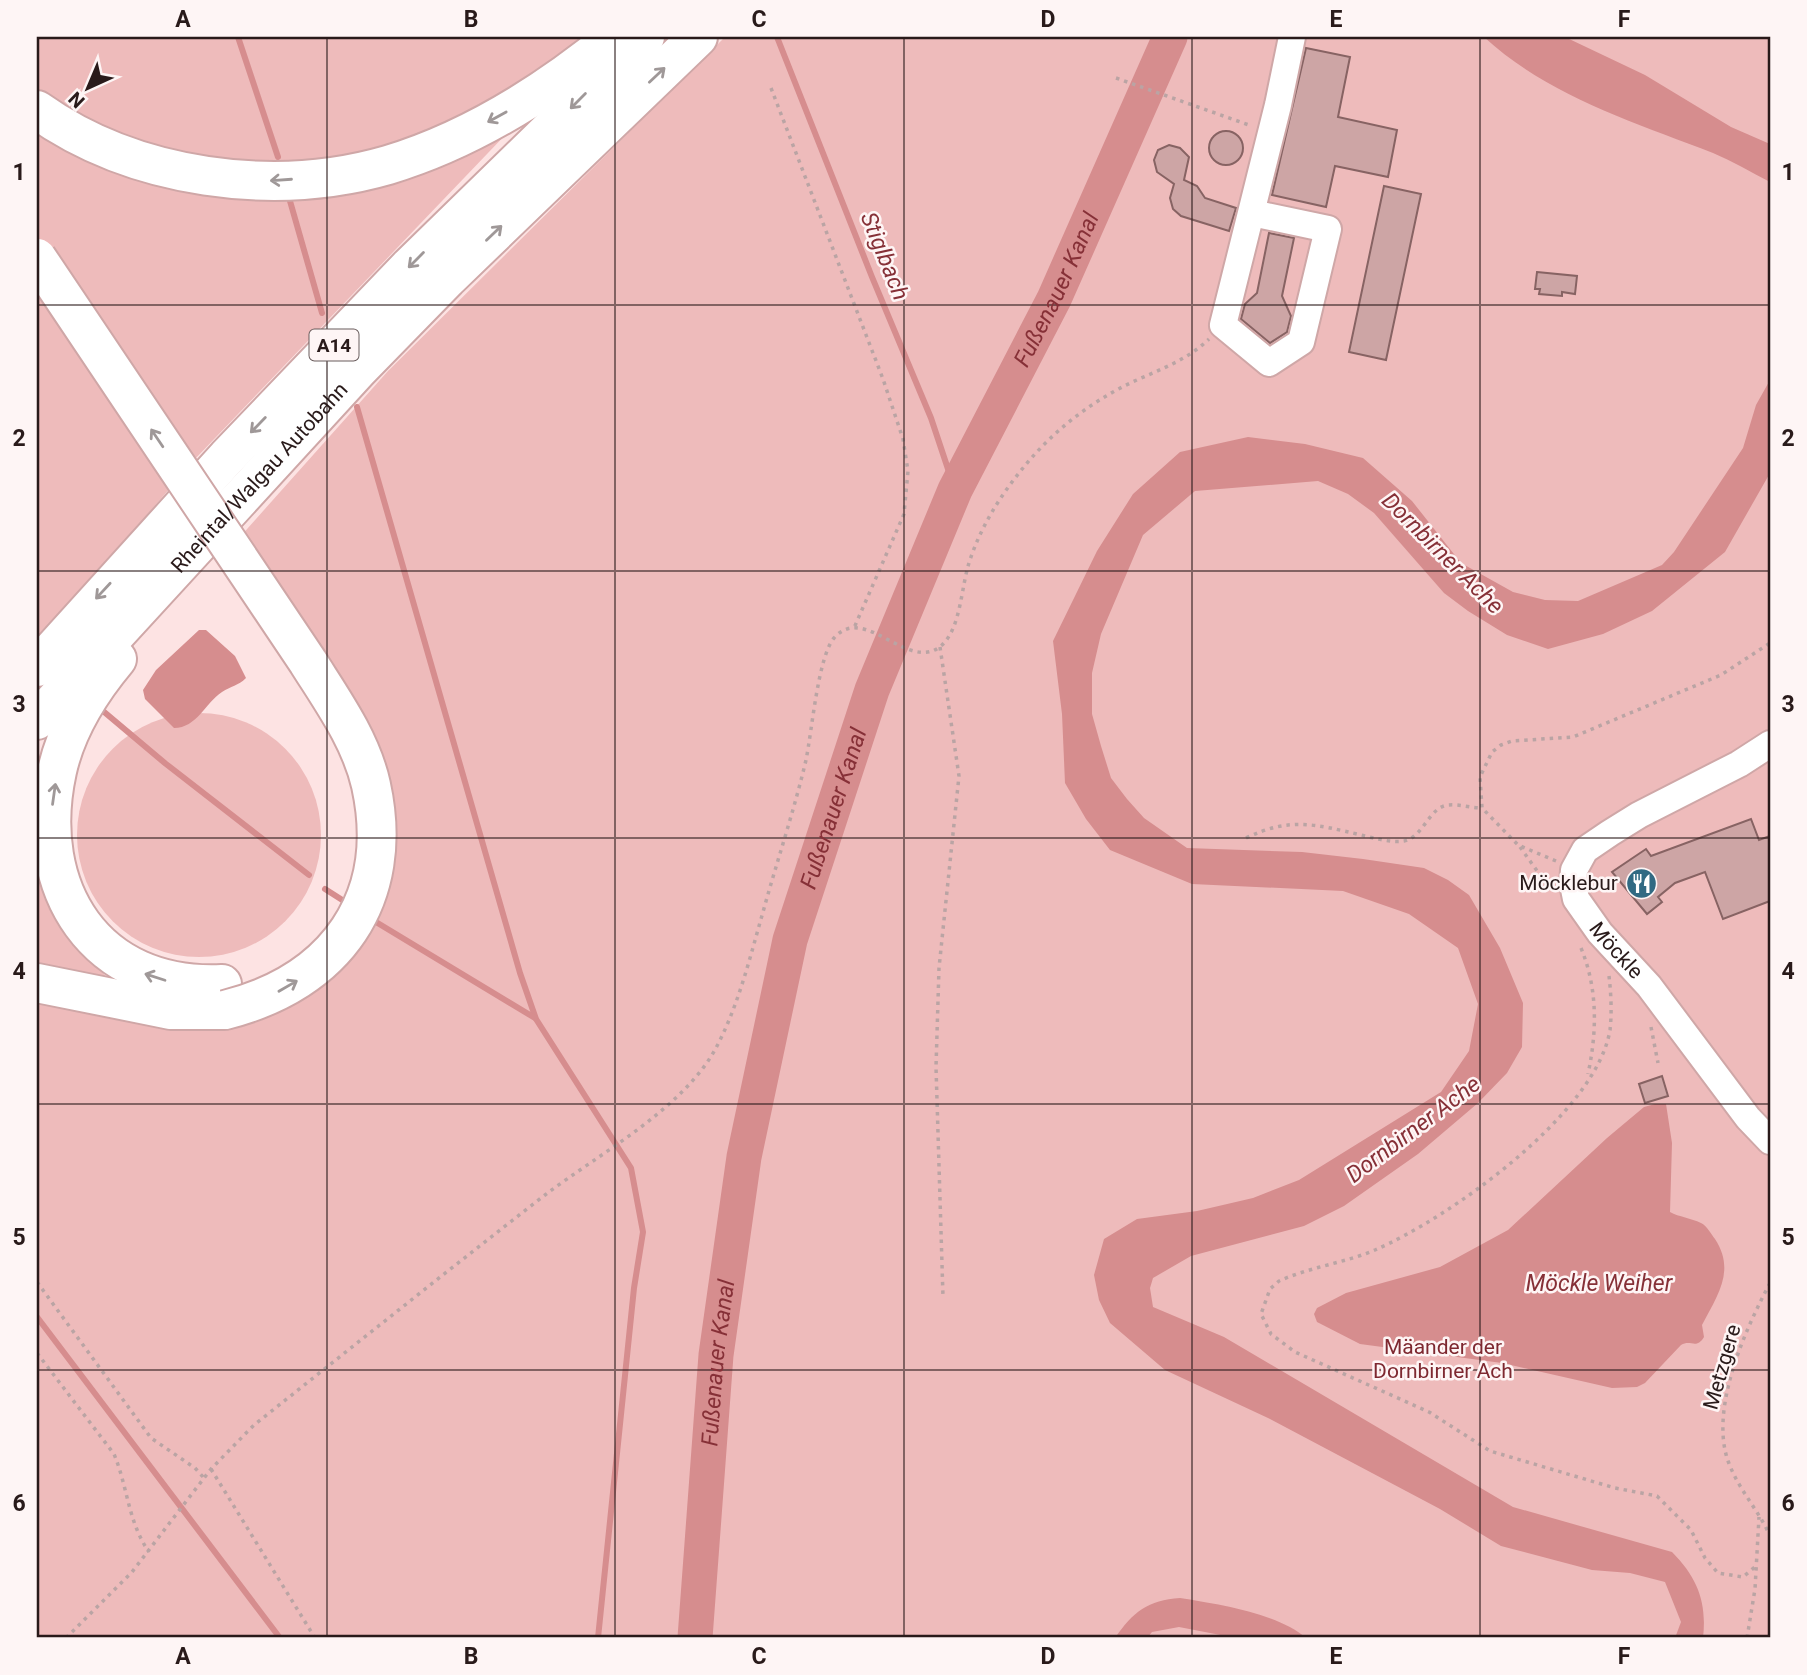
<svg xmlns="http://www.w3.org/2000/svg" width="1807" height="1675" font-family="Roboto,sans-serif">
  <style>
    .green { fill: #ebb }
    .water { fill: #d68d8e }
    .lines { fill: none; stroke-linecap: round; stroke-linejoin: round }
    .stream { stroke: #d68d8e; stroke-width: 6 }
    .river { stroke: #d68d8e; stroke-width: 35 }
    .building { fill: #cda5a5; stroke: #876363; stroke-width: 2 }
    .minor-casing { stroke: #cfa7a7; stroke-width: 30 }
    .highway-casing { stroke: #cfa7a7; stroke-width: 42 }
    .path { stroke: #baa4a4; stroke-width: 3.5; stroke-dasharray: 3.5 5; stroke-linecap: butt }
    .minor { stroke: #fff; stroke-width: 26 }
    .highway { stroke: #fff; stroke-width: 38 }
    .highway-bridge-casing { stroke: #cfa7a7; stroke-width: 42; stroke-linecap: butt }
    .highway-bridge { stroke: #fff; stroke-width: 38 }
    .oneway { stroke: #9f9898 }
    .grid { fill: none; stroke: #291a1a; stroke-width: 2; stroke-opacity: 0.55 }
    .labels { text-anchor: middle; stroke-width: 5; stroke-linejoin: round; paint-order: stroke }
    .shield { fill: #fef5f5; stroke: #695c5c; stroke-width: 2 }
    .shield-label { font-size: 19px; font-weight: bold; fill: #291a1a }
    .street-label { font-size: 21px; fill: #291a1a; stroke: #fef5f5 }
    .poi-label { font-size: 21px; fill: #291a1a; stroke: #fef5f5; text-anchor: end }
    .park-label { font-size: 21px; fill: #7e2830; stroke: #fef5f5 }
    .water-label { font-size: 23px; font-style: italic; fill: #863037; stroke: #fef5f5 }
    .neatline { fill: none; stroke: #291a1a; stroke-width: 2.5 }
    .grid-label { font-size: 23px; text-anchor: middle; font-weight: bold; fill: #291a1a }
  </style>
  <rect width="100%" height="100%" fill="#fde3e3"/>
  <g class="green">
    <polygon points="37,37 599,37 195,459 37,643"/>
    <polygon points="725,37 1770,37 1770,1638 37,1638 37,992 314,985 389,823 239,538 388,371"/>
    <circle cx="199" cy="835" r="122"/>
    <polygon points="37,870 58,924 116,987 37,967"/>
  </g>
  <g class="water">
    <path d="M1484,37h81l80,38 86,52 39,17v38c-19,-10 -38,-21 -57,-29 -80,-31 -165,-57 -229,-116z"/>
    <path d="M1770,380v93l-45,79 -73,59 -49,23 -55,15 -41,-14 -39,-24 -24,-18 -70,-80 -26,-19 -30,-13 -123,10 -52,44 -42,99 -9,39v41l9,32 10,32 16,21 17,19 43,30 115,4 61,7 61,9 24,12 21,15 31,53 23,55 -1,44 -15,26 -29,30 -60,51 -74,52 -40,20 -113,30 -38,22 -3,10 3,19 71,30 289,170 159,45c26,26 35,51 31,86h-28l6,-16 -16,-40 -35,-9 -38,-3 -91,-24 -61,-37 -172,-91 -103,-48 -55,-47 -11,-23 -5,-25 10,-36 33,-20 60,-8 56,-13 46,-18 142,-88 28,-41 9,-47 -20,-56 -49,-34 -66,-23 -151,-7 -82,-34 -24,-31 -21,-36 -3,-69 -9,-73 44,-90 36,-57 47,-42 68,-15 57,7 58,14 49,43 49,62 52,29 32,8 33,1 84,-36 12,-13 69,-104 13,-43z"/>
    <path d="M199,630h7l29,26 11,22c-8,8 -15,8 -24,14 -17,11 -25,36 -48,36l-29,-29 -2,-9 13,-20z"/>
    <path d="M1655,1104h11l6,39 -2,69c9,5 21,6 31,11 6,3 10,11 14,16 21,32 2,57 -13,86l2,12c-8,13 -13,2 -23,8l-36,38 -8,4 -25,1 -110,-25 -142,-19 -43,-22 -3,-8 3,-6 29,-15 94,-26 68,-37 99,-92 37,-31z"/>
    <path d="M1180,1598c37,6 98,15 126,40h-70l-57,-11 -27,5 -5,6h-32c18,-26 33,-38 65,-40z"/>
  </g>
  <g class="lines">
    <g class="stream">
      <polyline points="238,37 278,157"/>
      <polyline points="777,37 872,277 931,418 955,490"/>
      <polyline points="288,194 322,313"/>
      <polyline points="357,407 520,973 536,1019 631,1168 643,1232 634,1288 598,1638"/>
      <polyline points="103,711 166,764 309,875"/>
      <polyline points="325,889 347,903"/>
      <polyline points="371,919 535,1018"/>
      <polyline points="37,1317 280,1638"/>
    </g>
    <path class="river" id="s1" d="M695,1638l21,-283 28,-198 46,-217 82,-250 83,-200 99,-191 116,-262"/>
  </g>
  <g class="building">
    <polygon points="1306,48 1350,57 1338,117 1397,130 1388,177 1335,166 1326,207 1272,195"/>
    <circle cx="1226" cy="148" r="17"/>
    <polygon points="1169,145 1180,148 1189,157 1184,180 1197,186 1205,198 1236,208 1229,231 1181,216 1173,209 1170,198 1174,184 1157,172 1154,160 1158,150"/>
    <polygon points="1384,186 1421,194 1386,360 1349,352"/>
    <polygon points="1269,233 1294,238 1282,296 1291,316 1287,332 1270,343 1241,319 1245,304 1257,293"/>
    <polygon points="1537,272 1577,276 1575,294 1562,292 1562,296 1539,294 1540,289 1535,289"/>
    <polygon points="1751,819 1759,840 1770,836 1770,901 1723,919 1705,872 1675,883 1658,897 1662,902 1647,914 1612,872 1646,849 1651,856"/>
    <polygon points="1662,1076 1668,1096 1645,1103 1639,1084"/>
  </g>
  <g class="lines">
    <defs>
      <g id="minor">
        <polyline points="1252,213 1328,229 1301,342 1269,363 1223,325 1278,105 1292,37"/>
        <path id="s2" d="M1770,744l-31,20 -100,51 -29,18 -25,17 -11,20 -1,14 3,15 24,34 49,53 99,132 22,23"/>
      </g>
      <g id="highway">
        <path d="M37,110c97,69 237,88 351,55 83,-25 160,-74 226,-128"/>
        <path d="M117,659c-26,31 -51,71 -60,112 -26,118 38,219 165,213"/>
        <polyline points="37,667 227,457 410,266 645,37"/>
        <path id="s3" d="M37,720l322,-351 88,-90 251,-242"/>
        <polyline points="37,983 171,1010 224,1010"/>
      </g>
    </defs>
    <use href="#minor" class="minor-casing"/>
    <use href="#highway" class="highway-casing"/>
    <g class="path">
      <polyline points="1116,78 1249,125"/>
      <polyline points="771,88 883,379 903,439 908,471 904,514 854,628"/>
      <polyline points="940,647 959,776 939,968 936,1067 943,1297"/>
      <path d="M1246,838c43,-21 69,-14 115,-3 13,3 29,8 43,6 20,-4 25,-35 45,-36 10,-1 22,3 33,3"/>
      <polyline points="1520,847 1550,889"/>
      <polyline points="1556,861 1518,845 1482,808 1480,777 1492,752 1501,745 1512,741 1573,737 1721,675 1770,643"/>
      <path d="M1581,948c17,41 16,84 7,126"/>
      <path d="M1609,976c2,17 3,37 1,54 -14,84 -161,188 -235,220 -31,13 -65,17 -96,31l-9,8 -9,25 10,20 24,18 134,60 61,39 125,37 42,8 34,34 14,28 13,15 25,4 13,-11"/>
      <polyline points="1651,1027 1658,1063"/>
      <polyline points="37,1282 151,1438 195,1468 204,1478"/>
      <path d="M1770,1283c-25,47 -63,130 -40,183 10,25 29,45 40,70"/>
      <path d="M37,1353l77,101c14,34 14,68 35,98"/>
      <polyline points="211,1469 315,1638"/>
      <path d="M66,1638l66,-66 79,-103 43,-44c97,-77 193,-154 291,-230 55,-42 140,-87 172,-149 22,-42 33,-89 46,-134 14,-51 31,-101 43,-152 6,-29 12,-103 28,-122 31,-36 75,37 108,7 19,-18 19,-57 27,-82 11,-35 31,-67 54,-95 25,-31 56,-57 90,-76 33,-19 68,-26 96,-53"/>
      <polyline points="1747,1638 1755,1589 1759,1517"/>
      <polyline points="1769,1638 1770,1631"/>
    </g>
    <use href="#minor" class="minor"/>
    <use href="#highway" class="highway"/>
    <defs>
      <path id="highway-bridge" d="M37,258l271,404c24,38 53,78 63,123 25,114 -35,197 -146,225"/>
    </defs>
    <use href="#highway-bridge" class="highway-bridge-casing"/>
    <use href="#highway-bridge" class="highway-bridge"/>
  </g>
  <defs><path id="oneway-shaft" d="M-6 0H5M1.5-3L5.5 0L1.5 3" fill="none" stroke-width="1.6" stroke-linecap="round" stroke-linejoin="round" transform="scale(1.75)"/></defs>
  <g class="oneway">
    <use href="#oneway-shaft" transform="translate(657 75) rotate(-43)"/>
    <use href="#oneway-shaft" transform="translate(578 101) rotate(135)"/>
    <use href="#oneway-shaft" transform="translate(497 117) rotate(151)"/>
    <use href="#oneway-shaft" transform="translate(281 180) rotate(176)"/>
    <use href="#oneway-shaft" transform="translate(494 233) rotate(-44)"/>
    <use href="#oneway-shaft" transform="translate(416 260) rotate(135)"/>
    <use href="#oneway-shaft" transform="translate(258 425) rotate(134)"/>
    <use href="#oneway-shaft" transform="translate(157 438) rotate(-124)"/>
    <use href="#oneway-shaft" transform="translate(103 591) rotate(133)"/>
    <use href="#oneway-shaft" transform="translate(54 794) rotate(-82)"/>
    <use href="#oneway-shaft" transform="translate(155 977) rotate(-162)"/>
    <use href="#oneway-shaft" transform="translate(288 986) rotate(-30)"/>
  </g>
  <path class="grid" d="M327,37v1601M615,37v1601M904,37v1601M1192,37v1601M1480,37v1601M37,305h1733M37,571h1733M37,838h1733M37,1104h1733M37,1370h1733"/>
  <defs>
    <symbol id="restaurant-disc" viewBox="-11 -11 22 22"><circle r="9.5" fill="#316a83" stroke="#fef5f5"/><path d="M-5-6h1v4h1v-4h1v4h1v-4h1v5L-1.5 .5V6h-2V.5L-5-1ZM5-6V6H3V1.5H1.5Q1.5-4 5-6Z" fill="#fff"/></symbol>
  </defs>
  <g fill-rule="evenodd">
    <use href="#restaurant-disc" x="1624" y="866" width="35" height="35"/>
  </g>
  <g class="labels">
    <rect class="shield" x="309.5" y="329.5" width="49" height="31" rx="5"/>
    <g class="shield-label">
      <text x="334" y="352">A14</text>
    </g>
    <g class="street-label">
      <text dy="7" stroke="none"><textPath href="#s3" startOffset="329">Rheintal/Walgau Autobahn</textPath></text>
      <text dy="7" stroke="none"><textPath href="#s2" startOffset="331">Möckle</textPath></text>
      <text transform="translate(1722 1367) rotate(-74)" y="7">Metzgere</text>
    </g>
    <g class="poi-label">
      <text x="1618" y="890">Möcklebur</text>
    </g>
    <g class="park-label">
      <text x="1443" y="1354">Mäander der<tspan x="1443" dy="24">Dornbirner Ach</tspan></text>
    </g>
    <g class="water-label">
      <text transform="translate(885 256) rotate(68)" y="8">Stiglbach</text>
      <text dy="8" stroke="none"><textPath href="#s1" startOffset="1410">Fußenauer Kanal</textPath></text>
      <text transform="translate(1443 553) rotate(45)" y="8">Dornbirner Ache</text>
      <text dy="8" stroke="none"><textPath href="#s1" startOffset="844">Fußenauer Kanal</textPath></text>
      <text transform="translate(1413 1129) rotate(-37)" y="8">Dornbirner Ache</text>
      <text x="1599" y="1291">Möckle Weiher</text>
      <text dy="8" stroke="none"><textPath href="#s1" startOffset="276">Fußenauer Kanal</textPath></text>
    </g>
  </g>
  <rect width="1807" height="1675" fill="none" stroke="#fef5f5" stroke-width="77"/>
  <g transform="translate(88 88) rotate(224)" stroke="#fef5f5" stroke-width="5" paint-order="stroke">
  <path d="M0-5L12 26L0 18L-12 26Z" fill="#291a1a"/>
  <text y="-10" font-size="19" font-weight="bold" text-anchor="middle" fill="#291a1a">N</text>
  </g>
  <rect x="38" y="38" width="1731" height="1598" class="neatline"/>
  <g class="grid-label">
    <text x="183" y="27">A</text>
    <text x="471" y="27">B</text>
    <text x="759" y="27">C</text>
    <text x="1048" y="27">D</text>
    <text x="1336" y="27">E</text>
    <text x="1624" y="27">F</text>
    <text x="19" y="180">1</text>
    <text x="1788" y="180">1</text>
    <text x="19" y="446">2</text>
    <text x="1788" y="446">2</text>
    <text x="19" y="712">3</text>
    <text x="1788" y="712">3</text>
    <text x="19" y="979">4</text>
    <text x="1788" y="979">4</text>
    <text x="19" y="1245">5</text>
    <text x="1788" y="1245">5</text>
    <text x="19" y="1511">6</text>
    <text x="1788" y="1511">6</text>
    <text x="183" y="1664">A</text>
    <text x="471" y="1664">B</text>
    <text x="759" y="1664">C</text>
    <text x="1048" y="1664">D</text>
    <text x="1336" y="1664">E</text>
    <text x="1624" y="1664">F</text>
  </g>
</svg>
